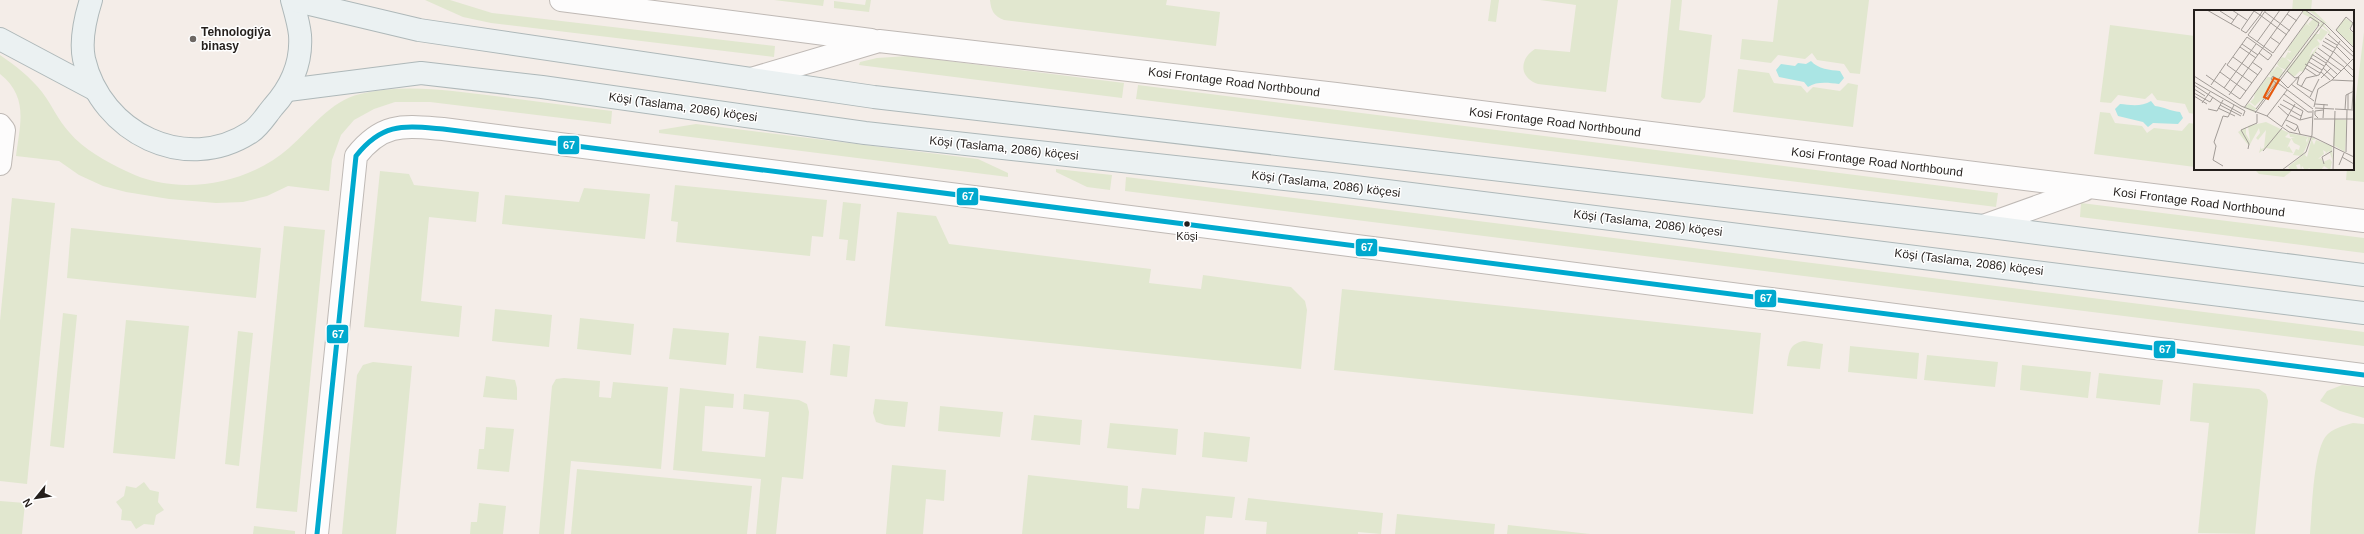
<svg xmlns="http://www.w3.org/2000/svg" width="2364" height="534" font-family="Helvetica,sans-serif">
  <style>
    .green { fill: #e1e7cf }
    .water { fill: #aae5e4 }
    .lines { fill: none; stroke-linecap: round; stroke-linejoin: round }
    .minor-casing { stroke: #bfb9b5; stroke-width: 24 }
    .major-casing { stroke: #aeb8b9; stroke-width: 24 }
    .minor { stroke: #fdfcfc; stroke-width: 22 }
    .major { stroke: #ebf1f2; stroke-width: 22 }
    .bus-1-casing { stroke: #fff; stroke-width: 8 }
    .bus-1 { stroke: #00a9ce; stroke-width: 5 }
    .poi-dot { fill: #6d6763; stroke: #fff; stroke-width: 1.5 }
    .bus-dot { fill: #241f1c; stroke: #fff; stroke-width: 1.5 }
    .labels { text-anchor: middle; stroke-width: 3; stroke-linejoin: round; paint-order: stroke }
    .bus-label { font-size: 11px; fill: #241f1c; stroke: #fff }
    .poi-label { font-size: 12px; font-weight: bold; fill: #241f1c; stroke: #fff; text-anchor: start }
    .street-label { font-size: 12px; fill: #241f1c; stroke: #fff }
    .inset-road { fill: none; stroke: #a19b96; stroke-width: 1 }
    .view { fill: #e8590c; fill-opacity: 0.15; stroke: #e8590c; stroke-width: 2 }
    .inset-edge { fill: none; stroke: #241f1c; stroke-width: 2 }
    .line-badge { stroke: #fff; stroke-width: 1.5 }
    .badge-label { font-size: 11px; text-anchor: middle; font-weight: bold; fill: #fff }
  </style>
  <rect width="100%" height="100%" fill="#f4ede8"/>
  <g class="green">
    <polygon points="425,0 450,0 492,13 775,46 774,57 491,23 463,17"/>
    <polygon points="774,0 824,0 823,6"/>
    <polygon points="866,0 871,0 869,12 834,8 834,1 865,5"/>
    <path d="M990,0h177l-1,5 54,7 -4,34 -212,-26c-10,-4 -13,-9 -14,-20z"/>
    <polygon points="1491,0 1499,0 1496,22 1488,21"/>
    <path d="M1540,0h78l-12,92 -68,-8c-19,-6 -19,-25 -3,-35l35,3 6,-47z"/>
    <polygon points="1671,0 1682,0 1679,30 1712,35 1705,97 1700,103 1664,99 1661,97"/>
    <polygon points="1778,0 1869,0 1860,74 1850,73 1844,64 1817,60 1812,53 1805,59 1778,55 1771,63 1740,59 1742,39 1773,42"/>
    <polygon points="2293,0 2312,0 2311,11 2292,11"/>
    <polygon points="2110,25 2195,36 2193,92 2195,93 2195,114 2189,113 2185,104 2157,100 2152,93 2145,99 2118,95 2111,103 2100,102"/>
    <polygon points="2364,32 2364,182 2346,180 2347,169 2353,169 2353,121"/>
    <path d="M0,55c16,11 30,22 42,37 10,13 16,28 27,40 14,17 38,30 57,39 51,26 121,14 163,-23 22,-19 41,-47 71,-54 45,-11 91,-3 135,2 39,5 78,10 117,15l-1,13 -181,-22h-35l-21,7 -20,11 -13,15 -9,25 -3,31 -41,-5 -21,10 -24,6 -27,1 -47,-4 -43,-7 -23,-6 -24,-11 -20,-14 -43,-5c4,-32 13,-59 -16,-82z"/>
    <polygon points="908,56 1124,83 1122,98 859,65 860,62 877,58"/>
    <polygon points="1738,69 1769,73 1774,83 1801,86 1807,93 1813,87 1840,91 1848,83 1858,85 1853,127 1733,112"/>
    <polygon points="1138,85 1998,193 1996,207 1136,99"/>
    <polygon points="2100,112 2110,113 2115,123 2142,126 2147,133 2154,128 2182,131 2189,123 2195,124 2195,167 2094,154"/>
    <polygon points="696,124 978,159 1008,173 1008,177 659,133 659,130"/>
    <polygon points="1056,169 1112,175 1110,190 1087,187 1056,172"/>
    <polygon points="2254,169 2294,169 2284,177 2259,174"/>
    <polygon points="380,171 409,174 414,185 479,192 476,222 429,217 421,301 462,306 459,337 364,327"/>
    <polygon points="1126,177 2364,332 2364,346 1125,191"/>
    <polygon points="675,185 827,200 823,237 812,236 810,256 676,242 678,222 671,221"/>
    <polygon points="584,188 650,194 645,239 502,224 505,195 579,202"/>
    <polygon points="12,198 55,203 27,484 0,481 0,321"/>
    <polygon points="843,202 861,204 855,261 846,260 848,240 839,239"/>
    <polygon points="2081,203 2364,238 2364,253 2080,217"/>
    <polygon points="897,212 936,216 949,244 1151,269 1149,283 1201,289 1203,275 1291,287 1305,301 1307,310 1301,369 885,326"/>
    <polygon points="284,226 325,230 297,512 256,508"/>
    <polygon points="71,228 261,248 256,298 67,278"/>
    <polygon points="1342,289 1761,333 1753,414 1334,370"/>
    <polygon points="495,309 552,315 549,347 492,341"/>
    <polygon points="63,313 77,315 64,448 50,446"/>
    <polygon points="580,318 634,324 631,355 577,349"/>
    <polygon points="126,320 189,326 175,459 113,453"/>
    <polygon points="673,328 729,333 726,365 669,359"/>
    <polygon points="238,331 253,333 239,466 225,464"/>
    <polygon points="759,336 806,341 803,373 756,368"/>
    <path d="M1804,341l19,3 -3,25 -33,-3c2,-14 2,-22 17,-25z"/>
    <polygon points="833,344 850,346 847,377 830,375"/>
    <polygon points="1850,346 1919,353 1917,379 1848,372"/>
    <polygon points="1927,355 1998,362 1995,387 1924,380"/>
    <polygon points="373,362 412,366 396,534 342,534 357,375 363,365"/>
    <polygon points="2022,365 2091,372 2088,398 2020,390"/>
    <polygon points="2099,373 2163,380 2160,405 2096,398"/>
    <polygon points="486,376 515,380 517,388 517,400 483,397"/>
    <polygon points="564,378 600,381 599,397 611,398 613,382 668,387 661,469 571,461 564,534 539,534 552,386 556,379"/>
    <polygon points="2193,383 2259,389 2266,394 2268,401 2255,534 2198,533 2209,423 2190,421"/>
    <polygon points="2342,385 2364,387 2364,418 2340,411 2320,401 2327,391"/>
    <polygon points="680,388 734,394 733,408 705,406 702,451 765,457 769,412 743,409 744,394 799,400 807,404 809,412 803,479 782,477 776,534 756,534 761,479 673,470"/>
    <polygon points="875,399 908,402 905,427 885,425 876,422 873,413"/>
    <polygon points="940,406 1003,412 1000,437 938,431"/>
    <polygon points="1034,415 1082,420 1080,445 1031,440"/>
    <polygon points="1110,423 1178,429 1176,455 1107,448"/>
    <path d="M2353,423l11,1v110h-54c2,-22 3,-82 16,-98 7,-8 17,-10 27,-13z"/>
    <polygon points="486,427 514,429 509,472 477,469 479,449 484,449"/>
    <polygon points="1204,432 1250,437 1247,462 1202,457"/>
    <polygon points="892,465 946,470 944,501 926,499 923,534 886,534"/>
    <polygon points="577,469 752,486 747,534 571,534"/>
    <polygon points="1028,475 1128,486 1127,508 1139,509 1142,488 1235,497 1232,518 1206,516 1204,534 1022,534"/>
    <polygon points="144,482 150,490 159,492 158,502 164,510 156,515 154,525 144,524 136,529 131,521 121,520 122,510 116,502 124,496 126,486 136,488"/>
    <polygon points="1248,498 1383,513 1381,534 1358,532 1358,534 1266,534 1267,522 1245,520"/>
    <polygon points="0,501 25,503 22,534 0,534"/>
    <polygon points="479,503 506,506 503,534 470,534 471,522 477,522"/>
    <polygon points="1397,514 1495,524 1494,534 1395,534"/>
    <polygon points="1508,525 1590,534 1507,534"/>
    <polygon points="254,526 295,531 295,534 253,534"/>
  </g>
  <g class="water">
    <path d="M1811,61c7,8 19,9 29,10l4,7 -5,6c-10,-1 -22,-3 -31,3l-4,-5 -25,-5 -3,-7 5,-6 14,2 3,-3 8,1z"/>
    <path d="M2151,101l4,5c9,1 15,5 25,6l3,6 -5,6 -25,-1 -5,4 -5,-5 -25,-6 -3,-7 5,-5c10,1 22,3 31,-3z"/>
  </g>
  <g class="lines">
    <defs>
      <g id="minor">
        <polyline points="561,0 871,40"/>
        <polyline points="751,79 879,41 1336,94 2364,221"/>
        <polyline points="0,125 4,130 0,164"/>
        <polyline points="1983,226 2084,190"/>
        <path d="M317,534l39,-378c27,-34 48,-30 87,-27l1921,246"/>
      </g>
      <g id="major">
        <path d="M91,0c-6,19 -11,40 -7,59 17,74 102,116 167,73 9,-6 16,-18 22,-25 18,-20 29,-44 27,-72 -1,-11 -5,-24 -8,-35"/>
        <polyline points="293,0 419,30 874,97 1983,226 2364,275"/>
        <polyline points="0,39 94,89"/>
        <polyline points="288,90 421,73 542,87 865,133 1331,184 2364,313"/>
      </g>
    </defs>
    <use href="#minor" class="minor-casing"/>
    <use href="#major" class="major-casing"/>
    <use href="#minor" class="minor"/>
    <use href="#major" class="major"/>
    <defs>
      <path id="bus-1" d="M317,534l39,-378c27,-34 48,-30 87,-27l1921,246"/>
    </defs>
    <use href="#bus-1" class="bus-1-casing"/>
    <use href="#bus-1" class="bus-1"/>
  </g>
  <circle class="poi-dot" cx="193" cy="39" r="4"/>
  <circle class="bus-dot" cx="1187" cy="224" r="3.5"/>
  <g class="labels">
    <g class="bus-label">
      <text x="1187" y="240">Köşi</text>
    </g>
    <g class="poi-label">
      <text x="201" y="36">Tehnologiýa<tspan x="201" dy="14">binasy</tspan></text>
    </g>
    <g class="street-label">
      <text transform="translate(1234 82) rotate(7)" y="4">Kosi Frontage Road Northbound</text>
      <text transform="translate(683 107) rotate(8)" y="4">Köşi (Taslama, 2086) köçesi</text>
      <text transform="translate(1555 122) rotate(7)" y="4">Kosi Frontage Road Northbound</text>
      <text transform="translate(1004 148) rotate(6)" y="4">Köşi (Taslama, 2086) köçesi</text>
      <text transform="translate(1877 162) rotate(7)" y="4">Kosi Frontage Road Northbound</text>
      <text transform="translate(1326 184) rotate(7)" y="4">Köşi (Taslama, 2086) köçesi</text>
      <text transform="translate(2199 202) rotate(7)" y="4">Kosi Frontage Road Northbound</text>
      <text transform="translate(1648 223) rotate(7)" y="4">Köşi (Taslama, 2086) köçesi</text>
      <text transform="translate(1969 262) rotate(7)" y="4">Köşi (Taslama, 2086) köçesi</text>
    </g>
  </g>
  <g transform="translate(2194 10)">
    <rect width="160" height="160" fill="#f4ede8"/>
    <path d="M108,0h3l15,12 1,-2 -13,-10h5l25,24 -12,-11 -3,1 8,9 -3,2 1,-3 -7,-6 -7,8h4l2,-6 7,4 -7,9 -3,-2 -1,1 3,4 -7,5 -4,8 8,-10 3,-3 -17,28 -3,-1 -6,6 -7,-6 -4,6 1,-3 37,-49 -2,1 2,-3h-2l-26,38 4,-8 -6,8 -5,-3 5,5 1,-1 -6,8 -7,-3 -2,-3 5,-7 3,1 3,-6 2,1 1,-2h-3l1,-3 -7,8 28,-38 -5,9 2,-3 4,3 -3,-3 5,-5 -10,-5zM151,8l8,5 -4,6 5,5v13l-18,-17zM82,55l-5,9 6,-8 6,4 -5,9 4,-7 3,-1 -31,41 -10,-4 5,-5 8,6 5,-10 -7,7 -5,-4 4,-4 1,-5 -7,9 21,-27 -1,2h3l-2,-3zM141,109l12,1 -2,32 -12,-7zM72,112l23,11 19,4 -2,3 1,3 1,-6h3l-9,19 -9,-1 3,-6 3,1 1,-4 -6,-3 -3,-5 4,-1h-5l-1,-4 -4,4 6,2 -4,9 2,-2 4,7 -27,-5 -7,5 2,-7v3l3,-1 2,-18 -8,10 -2,-2 4,-5 -1,-5 -10,18 -11,-14 8,-5v7l4,7 -2,-15zM118,127l4,2 -4,1 2,5 2,-5 16,6 1,15 -4,-10 -4,3 1,-2 -3,-2 1,4 -6,5 3,-1 2,4 7,-3 2,3 -2,8 -6,-4 -3,4h-12l1,-2 -5,2 -3,-4 -1,4 -1,-6 -4,1 2,5h-8l-2,-3 19,-15 -2,3 2,2z" fill="#e1e7cf"/>
    <path class="inset-road" d="M13,0l33,19M38,0l15,10M69,0l-3,5 -14,18 -5,-3 13,-19 6,4 27,20M72,0l-18,25 25,18 30,-42M111,0l20,14 29,29M26,1l14,9M71,2l25,19M93,4l10,7M37,14l7,-10M142,20l10,-13 7,6 -3,6 4,4M142,20l18,18M134,24l26,23M76,27l10,7M131,28l12,7M129,31l12,7M63,32l23,-32M48,34l16,11M128,35l11,7M142,36l14,14M46,37l16,11M124,38l26,19M139,41l21,20M121,42l26,19M119,45l13,8M39,47l25,18M117,48l13,8M115,52l13,8M111,54l15,9M132,54l11,10M111,58l12,8M129,58l11,10M150,58l9,9M93,61l8,7 4,-1 -2,7 15,8M26,62l26,19M127,62l9,8M12,65l34,24 22,-30 -10,-7M0,66l47,30 26,10 22,16 24,5 41,20M127,68l10,-10M86,70l8,8 15,-16 10,-18M138,70l21,1M0,72l51,29 -2,5M58,73l-25,-18 20,-28 25,18 -4,5 -9,-7M84,73l35,26M97,74l23,17M0,75l27,18M17,75l15,-22M107,77l5,-9 13,-3 21,-34M30,78l32,-44M0,79l11,7M0,83l16,9 3,-5M90,84l24,18h4M35,85l61,-85M0,86l13,8M116,87l9,-18M89,90l20,11 -3,9M8,93l8,-11M28,93l20,11M86,94l21,12M121,94l13,1M26,95l21,11M84,96l11,10M120,97l4,-18 14,-9 22,-22M24,98l17,8M50,98l66,-91 9,6 -1,3M121,98l19,1M14,99l9,2 6,-11M62,99l20,-26 -5,-4 2,-3 5,4 41,-55M141,99l19,1M154,99v-15M158,99l2,-35M151,100l1,-15 8,-4M61,103l69,-90M96,105l10,5 12,-3M73,106l20,-26M124,108l-3,-3v-4l8,-1M129,108l1,-14M120,109h40M92,110l11,5 3,9M92,115l9,6 3,-5M88,116l13,-22M54,139l1,-5 -8,-14 16,-7v-9M69,141l19,-23M152,142l1,-42M148,147l12,7M130,154l-2,-7 10,-6M145,155l5,-12M29,156l-10,-6 3,-14 -2,-4 9,-26 5,1 6,-12M88,160l24,-18 6,-17 1,-25M139,160l2,-59"/>
    <path class="view" d="M80,68l5,2 -11,19 -4,-2z"/>
    <rect width="160" height="160" class="inset-edge"/>
  </g>
  <g class="line-badge">
    <rect x="557" y="135" width="23" height="20" rx="4" fill="#00a9ce"/>
    <rect x="956" y="187" width="23" height="19" rx="4" fill="#00a9ce"/>
    <rect x="1355" y="238" width="23" height="19" rx="4" fill="#00a9ce"/>
    <rect x="1754" y="289" width="23" height="19" rx="4" fill="#00a9ce"/>
    <rect x="326" y="324" width="23" height="20" rx="4" fill="#00a9ce"/>
    <rect x="2153" y="340" width="23" height="19" rx="4" fill="#00a9ce"/>
  </g>
  <g class="badge-label">
    <text x="569" y="149">67</text>
    <text x="968" y="200">67</text>
    <text x="1367" y="251">67</text>
    <text x="1766" y="302">67</text>
    <text x="338" y="338">67</text>
    <text x="2165" y="353">67</text>
  </g>
  <g transform="translate(36 498) rotate(240)" stroke="#ffffff" stroke-width="3" paint-order="stroke">
  <path d="M0-3L7 15L0 10L-7 15Z" fill="#241f1c"/>
  <text y="-6" font-size="11" font-weight="bold" text-anchor="middle" fill="#241f1c">N</text>
  </g>
</svg>
